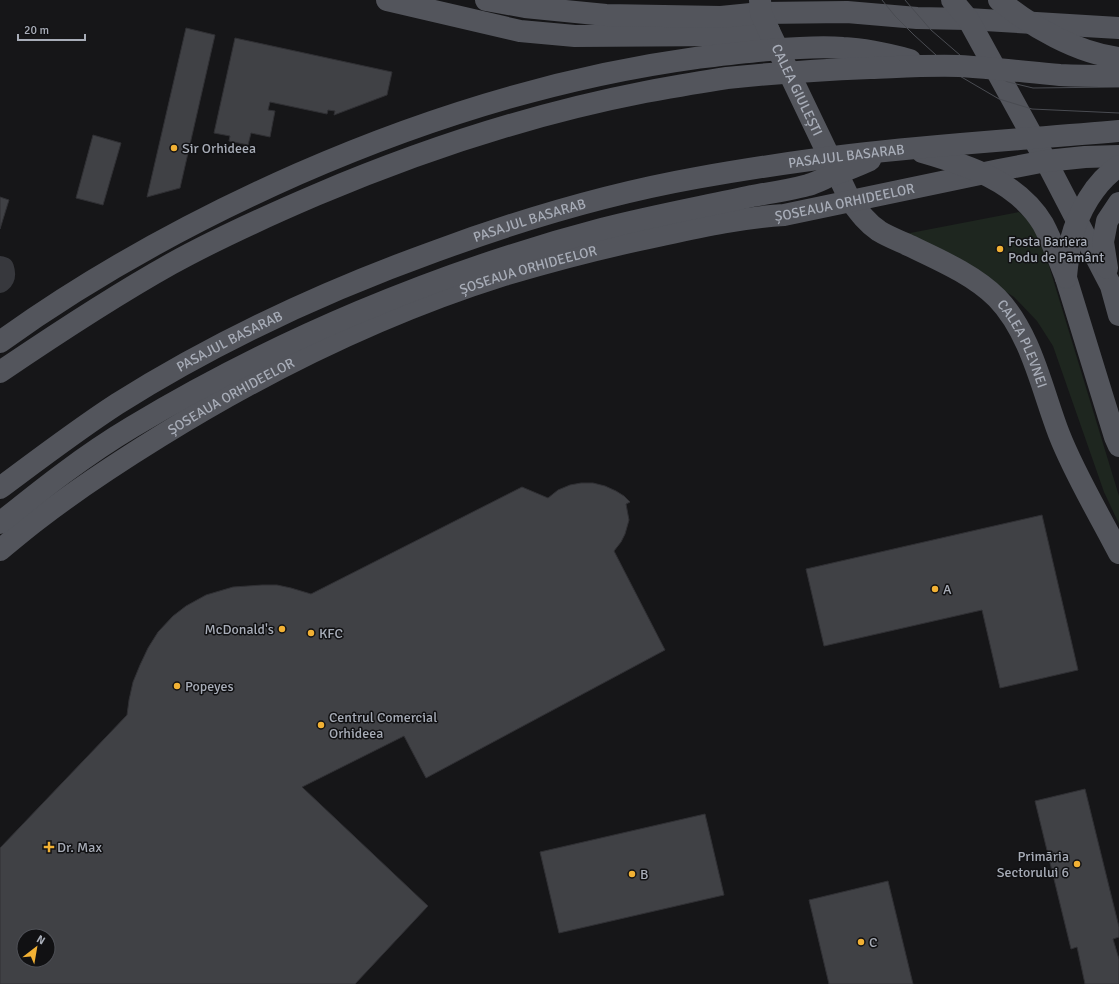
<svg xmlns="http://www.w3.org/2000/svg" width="1119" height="984" font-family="Signika,sans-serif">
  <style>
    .green { fill: #1e261f }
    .building { fill: #404145; stroke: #303034; fill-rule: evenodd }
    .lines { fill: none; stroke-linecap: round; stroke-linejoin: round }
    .minor { stroke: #37383d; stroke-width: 22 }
    .major { stroke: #53555c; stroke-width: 22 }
    .tram { stroke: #4a4c52; stroke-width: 1 }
    .major-bridge { stroke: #53555c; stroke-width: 22 }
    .poi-dot { fill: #f2b134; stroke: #111113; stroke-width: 1.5 }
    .labels { text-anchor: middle; stroke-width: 3; stroke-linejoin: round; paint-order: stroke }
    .street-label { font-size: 14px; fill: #a8adb8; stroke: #111113 }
    .poi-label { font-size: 14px; fill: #a8adb8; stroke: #111113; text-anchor: start }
  </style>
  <rect width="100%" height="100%" fill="#161618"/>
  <polygon class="green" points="1019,212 1031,223 1037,235 1046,256 1119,496 1119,524 1104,492 1053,346 1037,321 1014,297 970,269 905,234"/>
  <g class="building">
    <polygon points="186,28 215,35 180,188 147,197"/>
    <polygon points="235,38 392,72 387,95 334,115 335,111 328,110 327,114 270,102 268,110 275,111 270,137 251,133 248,145 229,141 230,136 214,133"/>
    <polygon points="93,135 121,143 103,205 76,198"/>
    <polygon points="0,197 9,200 0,229"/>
    <path d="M581,483h12l12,3 11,5 8,5 6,6 -4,2 3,16 -4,14 -4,8 -7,9 51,99 -239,128 -22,-42 -102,51 126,119 -73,78h-355v-136l127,-133 2,-15 4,-18 7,-17 8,-17 10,-16 15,-16 13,-10 20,-11 27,-8 29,-2h15l14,3 20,6 211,-107 26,11 10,-8 12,-5zM24,936h24v24h-24z"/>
    <polygon points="1042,515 1078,670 1000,688 982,610 824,646 806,569"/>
    <polygon points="1085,789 1119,927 1119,937 1113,939 1119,959 1119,984 1085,984 1077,947 1071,949 1035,801"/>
    <polygon points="705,814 724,895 559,933 540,852"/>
    <polygon points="888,881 913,984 829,984 809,900"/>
  </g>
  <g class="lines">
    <path class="minor" d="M0,267l3,1c2,6 2,10 -3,14"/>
    <g class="major">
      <polyline points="387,0 520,31 575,36 727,35 769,31"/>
      <polyline points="486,0 525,7 606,15 721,17 761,13 847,12 917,18 968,19 1119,28"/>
      <path id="s1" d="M760,0l1,13 8,18 81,169c9,12 17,23 29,31 8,5 18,9 27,13 31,15 67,30 91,54 34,35 45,92 62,136 16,41 40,80 60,119"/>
      <polyline points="952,0 968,19 1046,161 1111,286 1119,315"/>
      <polyline points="1107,268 1103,242 1107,221 1119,203"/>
      <polyline points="1066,278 1115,437 1119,446"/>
      <path id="s2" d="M0,550c12,-10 24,-20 37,-30 39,-30 80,-57 122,-83 108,-67 224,-124 345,-162 44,-13 89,-25 135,-35 48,-10 96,-22 145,-25l215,-45 47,-9 39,-4 34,-1"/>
    </g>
    <g class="tram">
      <polyline points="882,0 895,16 914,35 958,75 999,99 1032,109 1119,113"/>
      <polyline points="905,0 931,30 968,62 1008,82 1033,88 1119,87"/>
    </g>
    <g class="major-bridge">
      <path d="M999,0c33,27 78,53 120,58"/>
      <path d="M922,152c45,13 95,29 121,72 9,17 16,36 23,54"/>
      <path d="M1066,277c1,-13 3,-25 5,-37 7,-28 24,-58 48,-74"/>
      <path d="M0,342c93,-67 194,-122 298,-168 128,-56 260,-97 398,-116 25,-3 49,-6 73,-8 25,-2 49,-4 74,-2 23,1 45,6 67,12"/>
      <path d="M0,372c56,-38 112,-75 171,-108 47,-26 96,-48 145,-69 106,-45 216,-81 329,-103 27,-5 55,-10 82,-14 47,-5 95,-8 143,-10 29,-1 59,-3 89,-2 33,2 67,6 101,9 19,1 39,1 59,1"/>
      <path id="s3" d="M0,488c39,-29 77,-58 117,-84 100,-63 208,-113 319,-153 84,-31 171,-57 260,-73 51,-9 102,-17 154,-23 89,-11 179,-16 269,-24"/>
      <path d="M0,523c42,-34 85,-68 132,-96 145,-87 306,-155 470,-198 50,-13 100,-22 150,-33 18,-3 38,-6 56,-11 8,-2 15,-6 22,-9 14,-5 27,-10 40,-16"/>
    </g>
  </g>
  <g class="poi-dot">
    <circle cx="174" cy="148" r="4"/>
    <circle cx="1000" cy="249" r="4"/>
    <circle cx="935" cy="589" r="4"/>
    <circle cx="282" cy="629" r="4"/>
    <circle cx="311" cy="633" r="4"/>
    <circle cx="177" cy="686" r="4"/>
    <circle cx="321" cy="725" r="4"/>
    <path d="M47 841h4v4h4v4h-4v4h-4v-4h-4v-4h4z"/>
    <circle cx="1077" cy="864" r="4"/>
    <circle cx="632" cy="874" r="4"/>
    <circle cx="861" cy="942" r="4"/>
  </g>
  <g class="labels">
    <g class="street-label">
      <text dy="5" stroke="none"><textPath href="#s1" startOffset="98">CALEA GIULEȘTI</textPath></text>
      <text dy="5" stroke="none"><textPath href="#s3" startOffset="921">PASAJUL BASARAB</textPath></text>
      <text dy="5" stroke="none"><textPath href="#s2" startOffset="926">ȘOSEAUA ORHIDEELOR</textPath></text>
      <text dy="5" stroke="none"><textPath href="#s3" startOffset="597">PASAJUL BASARAB</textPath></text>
      <text dy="5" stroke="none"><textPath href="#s2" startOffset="602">ȘOSEAUA ORHIDEELOR</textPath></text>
      <text dy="5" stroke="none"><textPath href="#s3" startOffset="273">PASAJUL BASARAB</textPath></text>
      <text dy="5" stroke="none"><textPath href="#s1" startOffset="452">CALEA PLEVNEI</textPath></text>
      <text dy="5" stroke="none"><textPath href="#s2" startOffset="278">ȘOSEAUA ORHIDEELOR</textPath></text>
    </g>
    <g class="poi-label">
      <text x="182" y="153">Sir Orhideea</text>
      <text x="1008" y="246">Fosta Bariera<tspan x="1008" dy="16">Podu de Pământ</tspan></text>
      <text x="943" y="594">A</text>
      <text x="274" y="634" text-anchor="end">McDonald's</text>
      <text x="319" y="638">KFC</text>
      <text x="185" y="691">Popeyes</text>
      <text x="329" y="722">Centrul Comercial<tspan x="329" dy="16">Orhideea</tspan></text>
      <text x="57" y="852">Dr. Max</text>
      <text x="1069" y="861" text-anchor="end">Primăria<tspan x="1069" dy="16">Sectorului 6</tspan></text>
      <text x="640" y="879">B</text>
      <text x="869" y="947">C</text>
    </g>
  </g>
  <g transform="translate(36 948) rotate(31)"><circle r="19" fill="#111113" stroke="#4d4f55"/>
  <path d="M0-3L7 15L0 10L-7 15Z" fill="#f2b134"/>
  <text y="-6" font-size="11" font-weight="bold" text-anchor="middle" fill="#a8adb8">N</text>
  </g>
  <path d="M18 34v6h67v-6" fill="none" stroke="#a8adb8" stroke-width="2"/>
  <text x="24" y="34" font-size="12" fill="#a8adb8" stroke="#111113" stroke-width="3" paint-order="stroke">20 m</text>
</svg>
